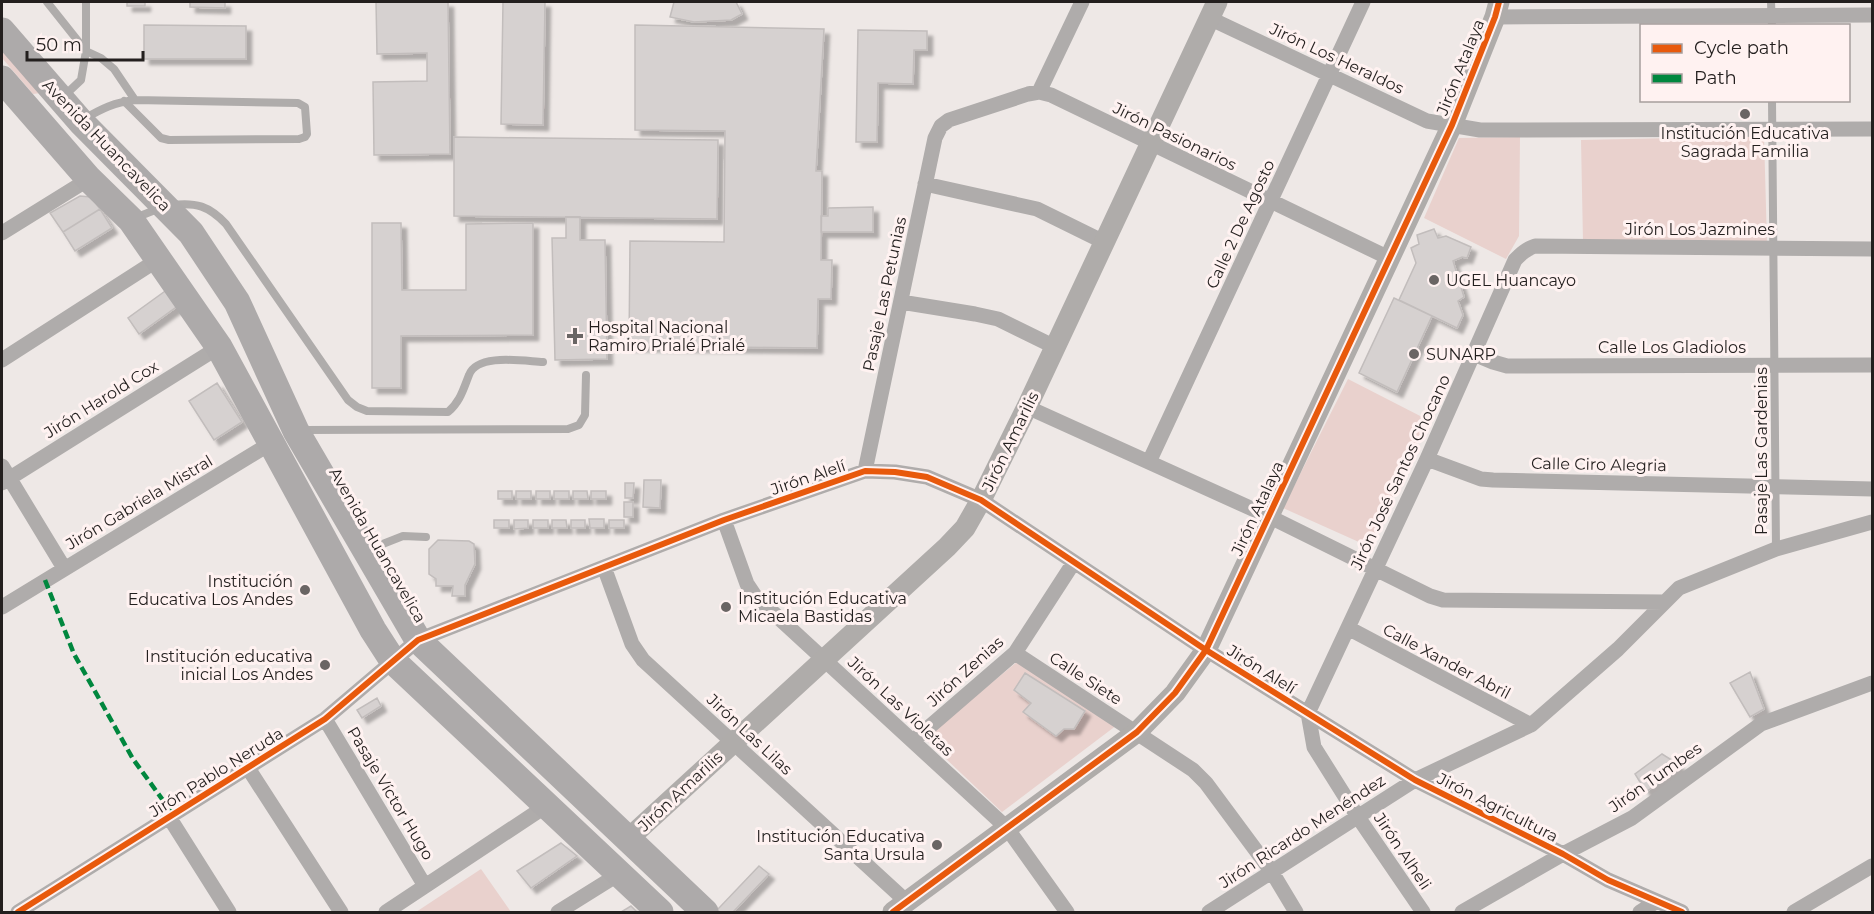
<svg xmlns="http://www.w3.org/2000/svg" width="1874" height="914" viewBox="0 0 1874 914" font-family="Montserrat,sans-serif">
	<defs>
		<filter id="shadow"><feDropShadow dx="5.5" dy="5.5" stdDeviation="1.5" flood-color="#0004"/></filter>
	</defs>
	<rect width="100%" height="100%" fill="#eee8e6"/>
	<!-- green -->
	<path fill="#e9d1cd" d="M2,39L41,93L33,94L2,58Z
		M1764,136L1767,243L1583,242L1581,140Z
		M1520,137L1519,236L1506,259L1424,218L1459,138Z
		M1348,379L1428,420L1370,547L1283,508Z
		M1017,662L1117,725L1002,812L924,738Z
		M481,869L511,912H416Z"/>
	<!-- building -->
	<path fill="#d6d1d0" stroke="#c2bdbc" stroke-width="1.5" filter="url(#shadow)" d="M127,2H145V6H127Z
		M190,2H225V8L190,7Z
		M376,2H448L450,154L374,155L373,82L427,81V53L377,54Z
		M503,2H545L543,125L501,124Z
		M674,2H736L742,14L731,20L694,22L670,17Z
		M144,25L246,26V59H144Z
		M635,25L824,29L816,171H822L821,260H832L831,299H818L817,348L629,346L630,241L724,242L725,131L635,130Z
		M858,30L927,31V50H914L913,84L878,83L877,142H856Z
		M454,137L718,140L717,219L454,216Z
		M80,196L91,197L100,209L63,232L50,213Z
		M873,207V232H821V216H828V208Z
		M100,209L112,228L75,251L63,232Z
		M566,217H580V240H605L607,359L555,360L552,238H566Z
		M372,223H401L402,290H466V224L533,223V335L401,336V388H372Z
		M1434,229L1438,238L1446,236L1471,247L1467,258L1462,257L1453,261L1464,297L1458,301L1463,315L1457,328L1399,300L1416,263L1411,248L1419,244L1417,235Z
		M168,289L179,305L139,334L128,318Z
		M1394,298L1432,316L1397,392L1359,373Z
		M217,383L242,422L214,440L189,401Z
		M644,480H661L660,508L643,507Z
		M625,483H634L633,498H625Z
		M498,491H512V499H498Z
		M516,491H531V499H516Z
		M536,491H550V499H536Z
		M554,491H569V499H554Z
		M573,491H587L588,499H573Z
		M591,491H606V499H591Z
		M624,502H633V517H624Z
		M589,519H604V528H590Z
		M494,520H509V528H494Z
		M514,520H528V528L514,529Z
		M533,520H548V528H533Z
		M552,520H566L567,528H552Z
		M571,520H585V528H571Z
		M609,520H624V528H609Z
		M438,540L469,541L474,544L475,564L465,585V596H452L453,586H436V579L429,574V549Z
		M1750,672L1764,709L1750,717L1730,683Z
		M1025,673L1085,711L1074,729H1064L1056,736L1023,712L1031,703L1014,690Z
		M377,698L381,706L362,718L357,710Z
		M1662,754L1681,766L1646,792L1635,774Z
		M561,843L577,856L531,888L517,871Z
		M759,866L769,874L733,912H720L717,910Z
		M631,906L637,912H621Z"/>
	<g fill="none" stroke-linecap="round" stroke-linejoin="round">
		<!-- lane -->
		<path stroke="#afacab" stroke-width="8" d="M47,2L86,51L101,58L114,69L135,100
			M1771,2L1772,26
			M64,96L81,80L86,51V2
			M1772,100L1776,549
			M84,119C101,109 115,102 135,100L298,103L305,107L307,134L305,137L299,139L169,140L161,138L124,101
			M172,205C196,202 209,206 226,224L348,400L357,407L367,411L448,412C460,402 463,390 469,375C477,353 523,361 543,362
			M135,218L160,208
			M304,430L568,429L579,425L585,415L586,375
			M370,549L403,536L426,537"/>
		<!-- street -->
		<path stroke="#afacab" stroke-width="15" d="M1495,17L1872,15
			M1209,18L1427,121L1480,130L1872,129
			M1039,92L1082,2
			M925,184L1037,209L1104,242
			M2,233L89,179
			M901,302L975,314L998,319L1055,347
			M1474,354L1493,362L1507,366L1872,365
			M2,360L159,259
			M1027,407L1268,516L1430,596L1443,600L1664,602
			M1427,459L1481,479L1493,480L1872,489
			M1149,462L1363,2
			M2,466L64,568
			M865,471L935,138L941,126L949,120L1028,94L1039,92L1051,95L1389,258
			M2,483L219,347
			M724,520L747,584L755,596L1007,828L1067,912
			M604,567L632,644L643,660L907,902
			M2,607L276,440
			M1348,628L1531,725
			M1015,653L1193,770L1206,783L1272,872L1296,912
			M1308,713L1427,459L1515,260C1521,254 1526,249 1535,246L1872,249
			M1308,713L1314,747L1358,817L1423,912
			M325,719L425,886
			M913,741L1015,653L1074,562
			M248,768L341,912
			M169,817L229,912
			M18,912L325,719L418,640L724,520L865,471L895,472L927,477L981,500L1206,650L1415,780L1563,854L1608,880L1682,912
			M386,912L546,806
			M558,912L619,874
			M1209,912L1415,780L1531,725L1618,649L1679,588L1776,549L1872,522
			M1462,912L1563,854L1632,818L1761,724L1872,683
			M1640,912L1657,901
			M1794,912L1872,866"/>
		<!-- secondary -->
		<path stroke="#afacaa" stroke-width="21" d="M627,840L947,547L965,528L981,500L1027,407L1217,2
			M893,912L1137,732L1175,693L1206,650L1452,125L1495,17L1499,2"/>
		<!-- highway -->
		<path stroke="#adaaaa" stroke-width="27" d="M2,31L81,122L191,233L237,302L296,431L418,640L705,912
			M2,79L89,179L131,220L219,347L373,630L393,661L660,912"/>
		<!-- quiet -->
		<path stroke="#00873e" stroke-width="4.5" stroke-dasharray="9 4.5" stroke-linecap="butt" d="M45,580L74,654L133,759L173,814"/>
		<defs>
			<path id="cycleway" d="M18,912L325,719L418,640L724,520L865,471L895,472L927,477L981,500L1206,650L1415,780L1563,854L1608,880L1682,912
				M893,912L1137,732L1175,693L1206,650L1452,125L1495,17L1499,2"/>
		</defs>
		<!-- cycleway casing -->
		<use href="#cycleway" stroke="#fff2f1" stroke-width="10"/>
		<!-- cycleway -->
		<use href="#cycleway" stroke="#e8590c" stroke-width="6"/>
	</g>
	<!-- markers -->
	<g fill="#6a6564" stroke="#fff2f1" stroke-width="2">
		<circle cx="1745" cy="114" r="6"/>
		<circle cx="1434" cy="280" r="6"/>
		<path d="M572 327h6v6h6v6h-6v6h-6v-6h-6v-6h6z"/>
		<circle cx="1414" cy="354" r="6"/>
		<circle cx="305" cy="590" r="6"/>
		<circle cx="726" cy="607" r="6"/>
		<circle cx="325" cy="665" r="6"/>
		<circle cx="937" cy="845" r="6"/>
	</g>
	<g text-anchor="middle" stroke-width="6" stroke-linejoin="round" paint-order="stroke">
		<!-- street labels -->
		<g font-size="16" fill="#231f1e" stroke="#fff2f1">
			<text transform="translate(1337 58) rotate(25)" y="6">Jirón Los Heraldos</text>
			<text transform="translate(1460 67) rotate(-68)" y="6">Jirón Atalaya</text>
			<text transform="translate(1175 136) rotate(26)" y="6">Jirón Pasionarios</text>
			<text transform="translate(107 145) rotate(46)" y="6">Avenida Huancavelica</text>
			<text transform="translate(1240 224) rotate(-65)" y="6">Calle 2 De Agosto</text>
			<text x="1700" y="235">Jirón Los Jazmines</text>
			<text transform="translate(884 294) rotate(-78)" y="6">Pasaje Las Petunias</text>
			<text x="1672" y="353">Calle Los Gladiolos</text>
			<text transform="translate(101 399) rotate(-32)" y="6">Jirón Harold Cox</text>
			<text transform="translate(1010 441) rotate(-64)" y="6">Jirón Amarilis</text>
			<text transform="translate(1761 451) rotate(-90)" y="6">Pasaje Las Gardenias</text>
			<text transform="translate(1599 464) rotate(1)" y="6">Calle Ciro Alegria</text>
			<text transform="translate(1400 472) rotate(-65)" y="6">Jirón José Santos Chocano</text>
			<text transform="translate(808 477) rotate(-19)" y="6">Jirón Alelí</text>
			<text transform="translate(139 502) rotate(-31)" y="6">Jirón Gabriela Mistral</text>
			<text transform="translate(1257 508) rotate(-65)" y="6">Jirón Atalaya</text>
			<text transform="translate(378 545) rotate(60)" y="6">Avenida Huancavelica</text>
			<text transform="translate(1447 661) rotate(28)" y="6">Calle Xander Abril</text>
			<text transform="translate(1262 669) rotate(32)" y="6">Jirón Alelí</text>
			<text transform="translate(965 671) rotate(-42)" y="6">Jirón Zenias</text>
			<text transform="translate(1086 678) rotate(33)" y="6">Calle Siete</text>
			<text transform="translate(901 706) rotate(43)" y="6">Jirón Las Violetas</text>
			<text transform="translate(750 734) rotate(43)" y="6">Jirón Las Lilas</text>
			<text transform="translate(216 772) rotate(-32)" y="6">Jirón Pablo Neruda</text>
			<text transform="translate(1655 777) rotate(-35)" y="6">Jirón Tumbes</text>
			<text transform="translate(680 791) rotate(-43)" y="6">Jirón Amarilis</text>
			<text transform="translate(391 793) rotate(59)" y="6">Pasaje Víctor Hugo</text>
			<text transform="translate(1498 807) rotate(27)" y="6">Jirón Agricultura</text>
			<text transform="translate(1302 831) rotate(-33)" y="6">Jirón Ricardo Menéndez</text>
			<text transform="translate(1403 851) rotate(56)" y="6">Jirón Alheli</text>
		</g>
		<!-- poi labels -->
		<g font-size="16" fill="#231f1e" stroke="#fff2f1" text-anchor="start">
			<text x="1745" y="139" text-anchor="middle">Institución Educativa<tspan x="1745" dy="18">Sagrada Familia</tspan></text>
			<text x="1446" y="286">UGEL Huancayo</text>
			<text x="588" y="333">Hospital Nacional<tspan x="588" dy="18">Ramiro Prialé Prialé</tspan></text>
			<text x="1426" y="360">SUNARP</text>
			<text x="293" y="587" text-anchor="end">Institución<tspan x="293" dy="18">Educativa Los Andes</tspan></text>
			<text x="738" y="604">Institución Educativa<tspan x="738" dy="18">Micaela Bastidas</tspan></text>
			<text x="313" y="662" text-anchor="end">Institución educativa<tspan x="313" dy="18">inicial Los Andes</tspan></text>
			<text x="925" y="842" text-anchor="end">Institución Educativa<tspan x="925" dy="18">Santa Ursula</tspan></text>
		</g>
	</g>
	<!-- border -->
	<rect width="1874" height="914" fill="none" stroke="#231f1e" stroke-width="6"/>
	<!-- legend -->
	<rect x="1640" y="24" width="210" height="78" fill="#fff2f1" stroke="#a79e9d" stroke-width="1.5"/>
	<rect x="1652" y="44" width="30" height="9" fill="#e8590c" stroke="#a79e9d" stroke-width="1.5"/>
	<text x="1694" y="54" font-size="18" fill="#231f1e">Cycle path</text>
	<rect x="1652" y="74" width="30" height="9" fill="#00873e" stroke="#a79e9d" stroke-width="1.5"/>
	<text x="1694" y="84" font-size="18" fill="#231f1e">Path</text>
	<!-- scale -->
	<path d="M27 51v9h116v-9" fill="none" stroke="#231f1e" stroke-width="3"/>
	<text x="36" y="51" font-size="18" fill="#231f1e" stroke="#fff2f1" stroke-width="4.5" paint-order="stroke">50 m</text>
</svg>
